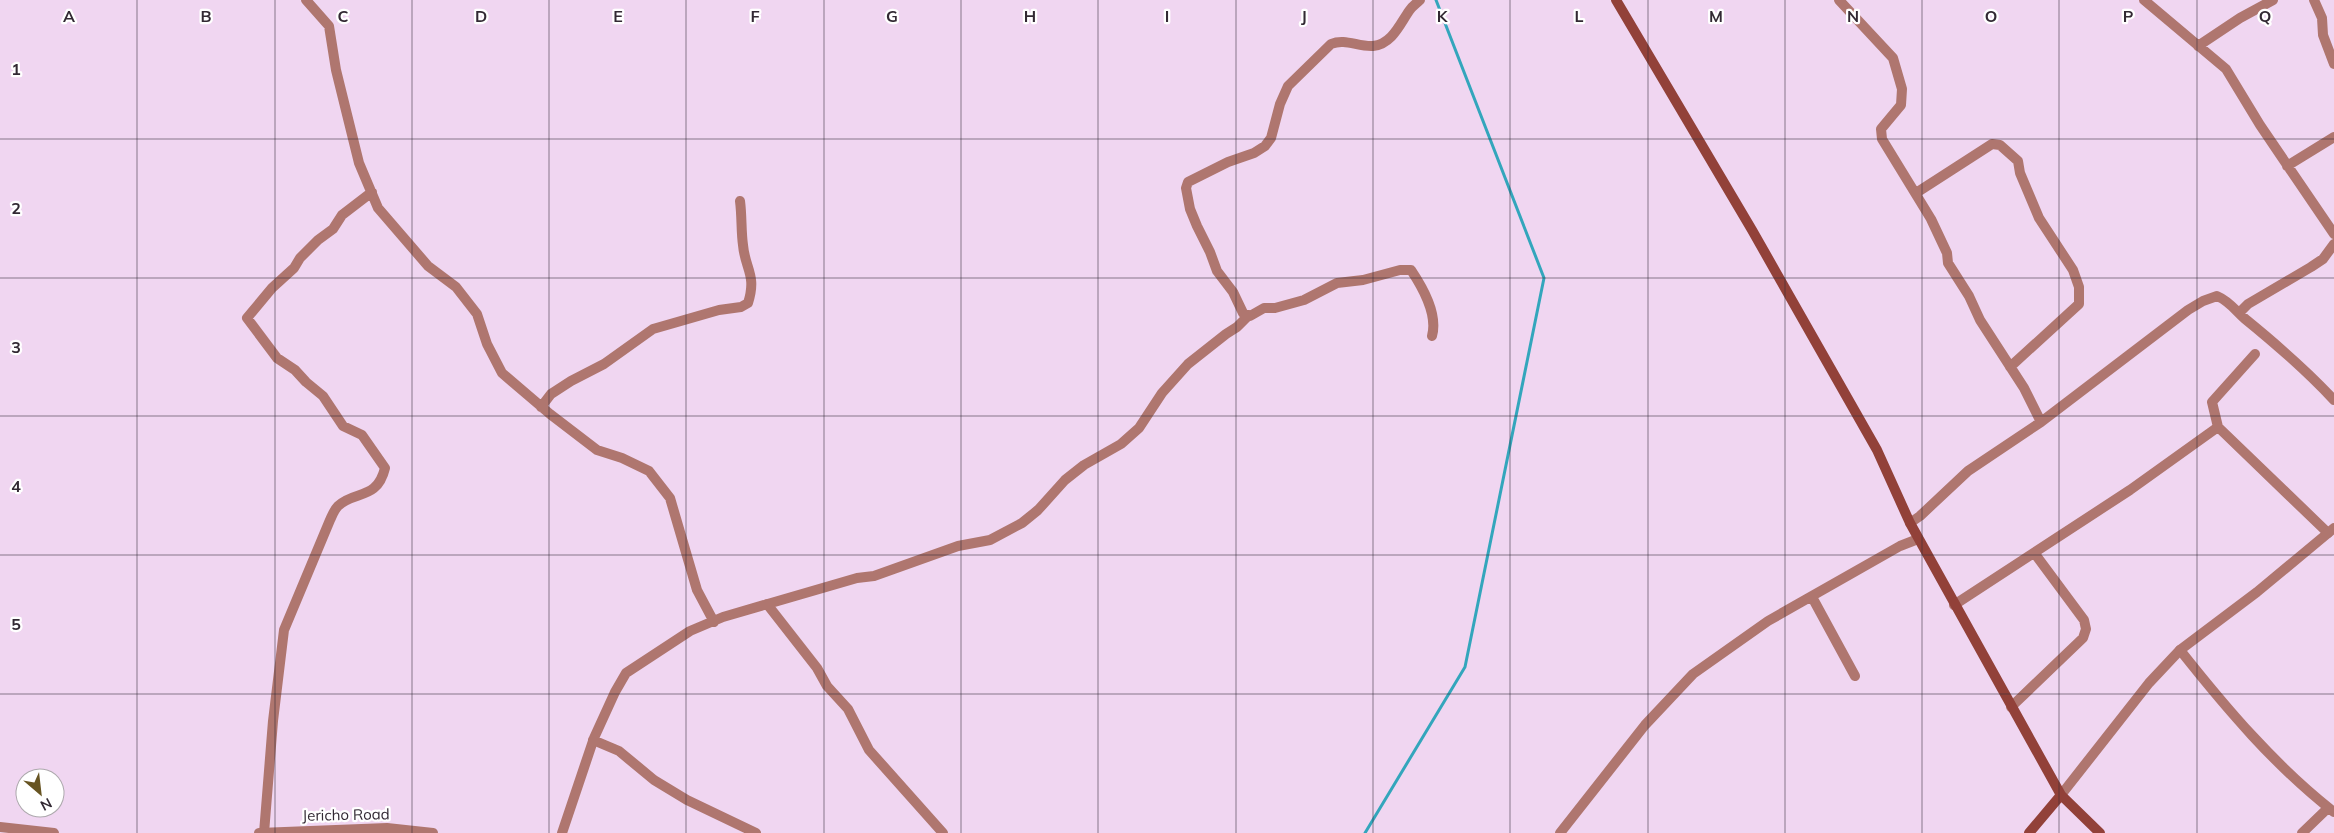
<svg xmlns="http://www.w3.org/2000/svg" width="2334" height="833" viewBox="0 0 2334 833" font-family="Mulish,sans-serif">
	<rect width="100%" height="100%" fill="#f0d6f1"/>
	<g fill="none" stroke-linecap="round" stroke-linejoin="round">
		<!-- stream -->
		<path stroke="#33a6bc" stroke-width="3" d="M1365,833L1465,667L1544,278L1436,0"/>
		<!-- minor -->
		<path stroke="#af766f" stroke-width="10" d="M306,0L329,26L336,70L359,163L378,208L428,266L456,287L477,314L487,344L502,373L550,414L597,450L622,458L649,471L670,498L697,590L714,622
			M1420,0C1416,4 1412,6 1409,11C1400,24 1392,44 1373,46C1358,47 1345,38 1331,44L1288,86L1280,104L1271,138L1265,146L1254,153L1228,162L1188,182L1186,188L1190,209L1197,226L1210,252L1217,271L1233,292L1243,313L1250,316L1264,308H1275L1304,300L1337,283L1363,280L1400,270H1411C1423,288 1438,314 1432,336
			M1839,0L1893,58L1902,89L1901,105L1881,129L1882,139L1931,219L1947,253L1948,263L1969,296L1980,320L2024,388L2041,422
			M2144,0L2226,69L2260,125L2334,234
			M2314,0L2322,18L2323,35L2334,64
			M2198,46L2240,18L2273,0
			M2287,166L2334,137
			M1916,193L1992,144L2000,145L2018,161L2020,173L2039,218L2073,270L2079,287V304L2010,367
			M2239,313L2248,304L2311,267L2323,259L2334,244
			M541,407L551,394L571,381L604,364L653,329L719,310L741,307L748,303C757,275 745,269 743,245C741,231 742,216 740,201
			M2218,427L2212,402L2255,354
			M1910,523L1920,516L1968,471L2041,422L2188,310L2203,301L2217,296C2229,301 2235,310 2244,318C2276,344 2306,370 2334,400
			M1812,597L1855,676
			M767,604L817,668L827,686L848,709L869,750L943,833
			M1954,605L2130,490L2218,427L2328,533
			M2180,650C2226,708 2275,766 2334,812
			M2011,707L2083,638L2086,629L2084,620L2035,554
			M593,740L619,751L654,780L687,800L756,833
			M264,833L273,721L284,630L330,520C332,516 334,510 338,506C354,490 377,501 385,468L362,435L343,426L323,396L306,382L295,370L277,358L247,318L272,288L294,268L300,258L318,240L333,229L342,215L372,192
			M562,833L594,738L615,692L626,673L690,631L723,617L857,578L874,576L958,546L990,540L1022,523L1038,510L1065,480L1084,465L1121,444L1139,428L1162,393L1188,364L1226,334L1237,327L1249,315
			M1560,833L1645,725L1693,674L1768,621L1900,546L1918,539
			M2302,833L2328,808"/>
		<!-- tertiary -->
		<path stroke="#af766f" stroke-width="10" d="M2061,795L2149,683L2180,650L2257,592L2334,528
			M0,827L54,833
			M259,833L387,828L433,833"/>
		<!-- secondary -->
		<path stroke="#924139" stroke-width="10" d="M1616,0L1752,230L1877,450L1910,523L2061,795L2100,833
			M2029,833L2061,795"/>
	</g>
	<!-- grid -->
	<path fill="none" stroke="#322933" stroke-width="1" stroke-opacity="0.55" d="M137,0V833M275,0V833M412,0V833M549,0V833M686,0V833M824,0V833M961,0V833M1098,0V833M1236,0V833M1373,0V833M1510,0V833M1648,0V833M1785,0V833M1922,0V833M2059,0V833M2197,0V833M0,139H2334M0,278H2334M0,416H2334M0,555H2334M0,694H2334"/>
	<g text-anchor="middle" stroke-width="4.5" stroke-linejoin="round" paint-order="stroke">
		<!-- street labels -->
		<g font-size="15" fill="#322933" stroke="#fff">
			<text transform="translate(346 815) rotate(-1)" y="5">Jericho Road</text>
		</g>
	</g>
	<g font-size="16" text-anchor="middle" font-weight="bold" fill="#322933" stroke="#fff" stroke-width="4.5" stroke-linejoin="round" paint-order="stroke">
		<text x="69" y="22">A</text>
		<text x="206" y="22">B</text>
		<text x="343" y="22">C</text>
		<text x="481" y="22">D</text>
		<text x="618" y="22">E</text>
		<text x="755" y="22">F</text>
		<text x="892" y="22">G</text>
		<text x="1030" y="22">H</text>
		<text x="1167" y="22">I</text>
		<text x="1304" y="22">J</text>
		<text x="1442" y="22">K</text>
		<text x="1579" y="22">L</text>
		<text x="1716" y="22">M</text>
		<text x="1853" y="22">N</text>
		<text x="1991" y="22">O</text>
		<text x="2128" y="22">P</text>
		<text x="2265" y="22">Q</text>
		<text x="16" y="75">1</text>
		<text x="16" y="214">2</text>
		<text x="16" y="353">3</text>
		<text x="16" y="492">4</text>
		<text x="16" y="630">5</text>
	</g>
	<!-- north arrow -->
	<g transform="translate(40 793) rotate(152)"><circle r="24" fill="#ffffff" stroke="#ada9ad"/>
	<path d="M0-4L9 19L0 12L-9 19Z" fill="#675422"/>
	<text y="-8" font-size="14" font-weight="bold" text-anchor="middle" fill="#322933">N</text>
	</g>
</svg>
